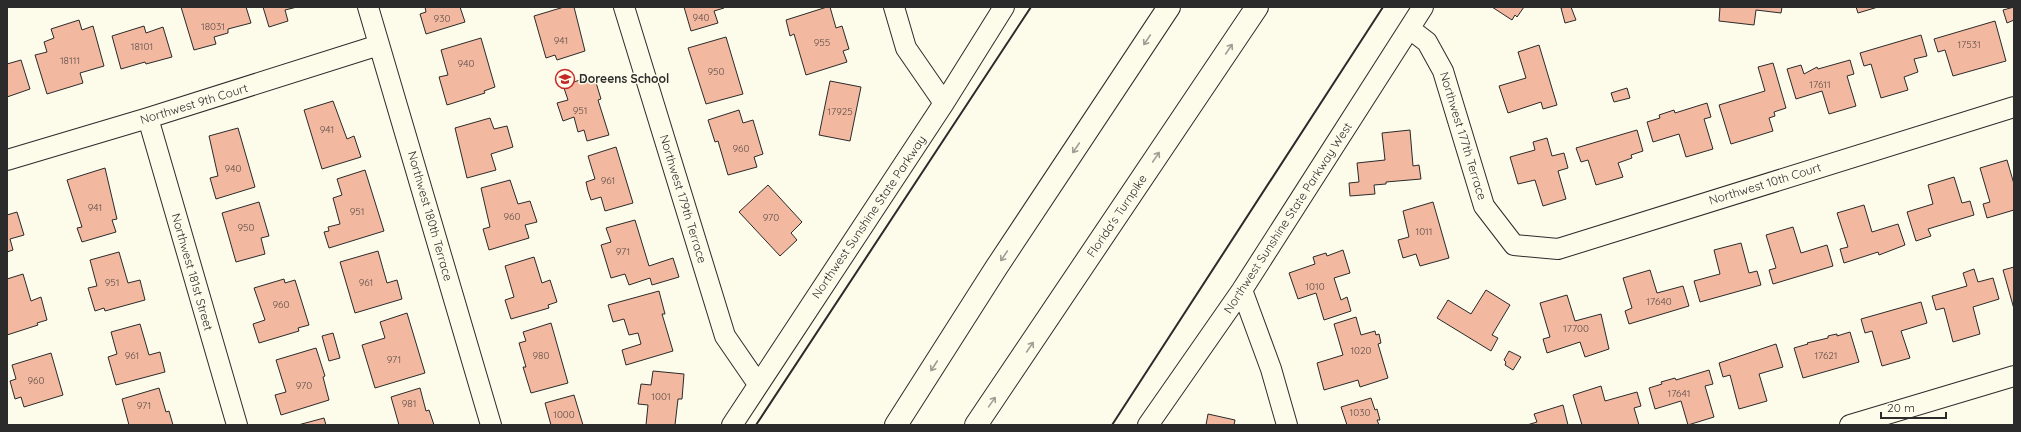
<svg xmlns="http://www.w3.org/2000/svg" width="2021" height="432" viewBox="0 0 2021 432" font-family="Quicksand,sans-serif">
	<rect width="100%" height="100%" fill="#fdfbea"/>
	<!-- building -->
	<path fill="#f2b8a0" stroke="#2b2b2b" d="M181,7H246L251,23L228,29V33L214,37L216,44L194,50Z
		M263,7H297L285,10L288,21L269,27Z
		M425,7H460L465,22L426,34L420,14L426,12Z
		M564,7H574L585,51L557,60L555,55L546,58L534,16Z
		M684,7H723L724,8L714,11L718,23L691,31Z
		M827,7H830L836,28L842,26L849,49L843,51L847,62L806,75L794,34L790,36L786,20Z
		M1492,7H1524L1517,17L1515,15L1512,20Z
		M1565,7H1571L1576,20L1565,23L1561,8Z
		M1720,7H1782L1781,13L1756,10L1754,25L1719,21Z
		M1856,7H1878L1858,13Z
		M2014,7V20L2007,23L2003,10Z
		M79,20L82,30L93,26L104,66L80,73L83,83L47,94L35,55L47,52L44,42L54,38L51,29Z
		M1995,21L2006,61L1953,76L1945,50L1938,52L1934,39Z
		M144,26L146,33L163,27L172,57L146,64L145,62L121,69L112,36Z
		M1921,35L1927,56L1914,59L1918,72L1904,77L1908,90L1881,98L1871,64L1864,66L1860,53Z
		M726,37L743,94L706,104L688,48Z
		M481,38L495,87L484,91L485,93L447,105L439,77L448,75L441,50Z
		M1539,45L1557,105L1543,109L1541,102L1508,113L1499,86L1526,78L1518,52Z
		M21,60L30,89L7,97V64Z
		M1850,60L1854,74L1847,76L1856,106L1829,114L1822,91L1796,99L1787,69L1801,65L1804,74L1817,67L1818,69Z
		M1773,63L1786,108L1774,112L1775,116L1769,118L1773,131L1731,144L1719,105L1765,91L1758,67Z
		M594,76L601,99L598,100L609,135L587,141L584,130L578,132L574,117L563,121L557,103L568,100L563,85Z
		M830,81L861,87L850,141L819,135Z
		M1627,88L1630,98L1614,102L1611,93Z
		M333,101L347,139L354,136L361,157L322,169L304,110Z
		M1707,103L1711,117L1704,119L1713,149L1686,157L1679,134L1653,142L1647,122L1660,118L1659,115L1674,110L1675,113Z
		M739,110L743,123L753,120L763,154L754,157L757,167L728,175L718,141L715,142L708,120Z
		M490,118L494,129L507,126L513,147L491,154L496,170L467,178L455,128Z
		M238,128L255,187L216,199L210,178L218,176L209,136Z
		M1410,130L1413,166L1419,165L1421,179L1386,182V184L1374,185L1375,194L1350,196L1349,183L1359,182L1357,163L1385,160L1382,133Z
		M1637,130L1643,151L1631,155L1632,158L1618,163L1623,177L1596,185L1588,160L1581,162L1576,148Z
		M1547,138L1552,156L1564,153L1568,168L1558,171L1566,199L1543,206L1535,180L1518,184L1510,157L1535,150L1533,142Z
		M616,147L633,203L605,211L601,197L591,200L588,191L586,182L595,179L588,156Z
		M2007,160L2014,184V210L1987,218L1983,204L1990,202L1980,168Z
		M105,168L117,219L112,220L116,232L82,242L77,228L82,227L67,180Z
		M365,170L384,231L329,248L324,232L329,231L328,227L340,224L333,198L342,195L337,179Z
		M1954,177L1962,203L1970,201L1974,215L1928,229L1931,236L1916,241L1907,212L1933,204L1928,185Z
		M510,180L518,204L530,201L537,222L525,225L529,238L489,250L483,229L490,227L481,188Z
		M768,185L802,222L791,233L797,240L780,256L739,212Z
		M259,202L269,236L261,238L265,254L236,262L222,213Z
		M1433,202L1449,258L1420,266L1416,254L1403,258L1398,240L1409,237L1403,211Z
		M1864,205L1872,232L1898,224L1905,245L1879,255L1878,252L1844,263L1840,249L1848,247L1837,213Z
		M17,212L24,235L10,239L13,250L7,252V215Z
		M635,220L649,266L673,258L679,277L652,285L650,278L629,285L625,274L611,278L601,245L611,242L606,228Z
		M1793,227L1801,253L1827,245L1833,266L1773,284L1769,270L1776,268L1766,235Z
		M1741,243L1749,273L1757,271L1761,285L1700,302L1694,281L1720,274L1714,250Z
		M1343,250L1350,273L1334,278L1341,300L1347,297L1351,311L1324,320L1316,293L1298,299L1289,273L1315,264L1313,257L1326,253L1327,256Z
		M378,251L387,283L397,280L402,299L355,313L340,262Z
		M119,252L128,283L140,280L145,300L105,311L104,308L95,311L88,288L97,286L90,260Z
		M534,257L542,283L550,280L557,302L548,305L549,308L511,319L505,300L514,297L505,266Z
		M2014,267V309L2003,270Z
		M1974,269L1978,282L1993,278L1999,299L1973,307L1980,334L1953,342L1944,308L1936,310L1932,296L1967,286L1963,273Z
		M1650,270L1657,293L1683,286L1689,306L1629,324L1625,311L1632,308L1623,278Z
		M23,274L31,301L41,297L47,320L37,323L38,325L7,335V279Z
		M284,279L285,283L295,280L309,325L298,328L299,331L259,343L253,324L265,320L254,288Z
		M1486,290L1510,305L1492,335L1498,338L1491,351L1437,318L1448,300L1471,314Z
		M659,291L665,314H662L673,351L626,365L622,350L641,344L638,333L629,335L624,319L613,322L608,305Z
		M1567,295L1575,321L1601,314L1609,349L1585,357L1580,342L1547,353L1543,339L1550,337L1540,303Z
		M1921,302L1927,323L1901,331L1910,358L1882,366L1872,331L1865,333L1861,319Z
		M407,313L425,373L375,388L362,345L385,338L380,322Z
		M1356,317L1361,335L1375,331L1376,335L1379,334L1381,343L1378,344L1388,378L1360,387L1358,380L1324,390L1317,363L1343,355L1334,324Z
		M551,323L568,383L531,393L523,367H526L519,343L526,341L523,332Z
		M140,324L149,355L160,352L165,372L116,385L108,357L117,354L111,332Z
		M1850,332L1859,362L1803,378L1794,348L1808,344L1807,343L1828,338V336L1832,335L1837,334V336Z
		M333,333L340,358L329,361L322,336Z
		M1776,344L1783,367L1759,374L1767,401L1739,409L1730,375L1723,377L1719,363Z
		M316,348L325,376L323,377L329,400L281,415L275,395L286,392L276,360Z
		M1509,351L1521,357L1513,370L1505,365L1506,362L1504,360Z
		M51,353L63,395L24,407L21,397L15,399L10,381L16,379L12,365Z
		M1709,370L1713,384L1705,386L1714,417L1688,425L1681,401L1655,409L1649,388L1662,384L1661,382L1675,378L1676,380Z
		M653,371L684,374L682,399H678L675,425H646L648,405L638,404L641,384L651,385Z
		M1601,386L1605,401L1637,392L1641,406L1634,408L1639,425H1582L1573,395Z
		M159,388L166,412L169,411L173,425H129L122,399Z
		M420,388L426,411L429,410L434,425H399L391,397Z
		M574,395L583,425H551L545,403Z
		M1371,398L1375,410L1377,409L1380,420H1377L1379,425H1347L1341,407Z
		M1563,405L1568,425H1527L1537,422L1534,414Z
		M1208,414L1235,420L1234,425H1206Z
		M324,418L326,425H298Z"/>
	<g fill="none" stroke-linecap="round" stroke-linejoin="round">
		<defs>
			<path id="minor" d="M368,7L491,425
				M624,7L725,336L758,384
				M894,7L906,48L944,103
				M1410,29L1427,42L1443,71L1484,206L1514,245L1558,249L2014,107
				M148,118L237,425
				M7,160L148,118L379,45
				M1242,290L1271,369L1287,425
				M732,425L944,103L1004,7
				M1148,425L1242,290L1423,7
				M1850,425L2014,376"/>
			<path id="motorway" d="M896,425L996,268L1169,7
				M976,425L1257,7"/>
		</defs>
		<!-- minor casing -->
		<use href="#minor" stroke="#2b2b2b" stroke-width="22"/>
		<!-- motorway casing -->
		<use href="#motorway" stroke="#2b2b2b" stroke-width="24"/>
		<!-- minor -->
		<use href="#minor" stroke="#fdfbea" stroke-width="20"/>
		<!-- motorway -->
		<use href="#motorway" stroke="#fdfbea" stroke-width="22"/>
		<!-- wall -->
		<path stroke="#2b2b2b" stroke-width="2" d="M756,425L1031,7
			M1112,425L1383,7"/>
	</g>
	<!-- one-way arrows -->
	<defs><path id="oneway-shaft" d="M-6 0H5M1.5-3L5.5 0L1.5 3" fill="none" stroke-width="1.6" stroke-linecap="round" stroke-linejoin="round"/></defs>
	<g stroke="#9e9d94">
		<use href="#oneway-shaft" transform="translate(1147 40) rotate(124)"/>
		<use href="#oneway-shaft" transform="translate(1229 49) rotate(-56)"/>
		<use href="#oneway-shaft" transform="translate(1076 148) rotate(124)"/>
		<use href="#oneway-shaft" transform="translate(1156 157) rotate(-56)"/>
		<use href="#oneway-shaft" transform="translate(1004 256) rotate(124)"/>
		<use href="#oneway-shaft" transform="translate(1030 347) rotate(-56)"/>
		<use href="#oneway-shaft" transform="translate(934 366) rotate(123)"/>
		<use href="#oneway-shaft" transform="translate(992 402) rotate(-55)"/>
	</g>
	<!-- icons -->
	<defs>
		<symbol id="school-ring" viewBox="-11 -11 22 22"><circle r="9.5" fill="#fdfbea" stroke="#c62828" stroke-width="1.5"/><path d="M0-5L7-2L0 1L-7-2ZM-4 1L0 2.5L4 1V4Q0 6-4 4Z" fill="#c62828"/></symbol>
	</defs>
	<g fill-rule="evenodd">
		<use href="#school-ring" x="554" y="68" width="22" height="22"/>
	</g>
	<g text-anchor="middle" stroke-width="3" stroke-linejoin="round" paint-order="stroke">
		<!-- number labels -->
		<g font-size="10" fill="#5d4e48">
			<text x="701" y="21">940</text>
			<text x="442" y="22">930</text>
			<text x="213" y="30">18031</text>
			<text x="561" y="44">941</text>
			<text x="822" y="46">955</text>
			<text x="1969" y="48">17531</text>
			<text x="142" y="50">18101</text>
			<text x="70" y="64">18111</text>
			<text x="466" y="67">940</text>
			<text x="716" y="75">950</text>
			<text x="1820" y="88">17611</text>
			<text x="580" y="114">951</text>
			<text x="840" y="115">17925</text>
			<text x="327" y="133">941</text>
			<text x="741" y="152">960</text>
			<text x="233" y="172">940</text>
			<text x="608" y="184">961</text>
			<text x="95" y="211">941</text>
			<text x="357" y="215">951</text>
			<text x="512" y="220">960</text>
			<text x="771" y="221">970</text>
			<text x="246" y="231">950</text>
			<text x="1424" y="235">1011</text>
			<text x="623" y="255">971</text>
			<text x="112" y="286">951</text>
			<text x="366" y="286">961</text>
			<text x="1315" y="290">1010</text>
			<text x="1659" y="305">17640</text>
			<text x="281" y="308">960</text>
			<text x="1576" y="332">17700</text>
			<text x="1361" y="354">1020</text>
			<text x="132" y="359">961</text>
			<text x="541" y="359">980</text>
			<text x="1826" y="359">17621</text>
			<text x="394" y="363">971</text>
			<text x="36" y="384">960</text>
			<text x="304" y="389">970</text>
			<text x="1679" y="397">17641</text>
			<text x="661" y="400">1001</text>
			<text x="409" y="407">981</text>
			<text x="144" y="409">971</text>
			<text x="1360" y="416">1030</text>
			<text x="564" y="418">1000</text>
		</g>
		<!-- poi labels -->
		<g font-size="12" font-weight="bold" fill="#2b2b2b" stroke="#fdfbea" text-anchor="start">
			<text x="579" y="83">Doreens School</text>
		</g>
		<!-- street labels -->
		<g font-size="12" fill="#2b2b2b" stroke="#fdfbea">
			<text transform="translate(194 104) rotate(-17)" y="4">Northwest 9th Court</text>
			<text transform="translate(1463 136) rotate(73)" y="4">Northwest 177th Terrace</text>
			<text transform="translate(1765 184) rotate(-17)" y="4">Northwest 10th Court</text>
			<text transform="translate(683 199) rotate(73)" y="4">Northwest 179th Terrace</text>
			<text transform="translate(430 216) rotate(74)" y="4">Northwest 180th Terrace</text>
			<text transform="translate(1117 216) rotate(-56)" y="4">Florida's Turnpike</text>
			<text transform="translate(869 217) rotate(-56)" y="4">Northwest Sunshine State Parkway</text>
			<text transform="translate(1288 218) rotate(-57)" y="4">Northwest Sunshine State Parkway West</text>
			<text transform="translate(192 272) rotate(74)" y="4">Northwest 181st Street</text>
		</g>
	</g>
	<!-- border -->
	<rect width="2021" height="432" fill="none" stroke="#2b2b2b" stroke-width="16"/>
	<!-- scale -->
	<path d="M1881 412v6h65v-6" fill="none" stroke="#2b2b2b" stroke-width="2"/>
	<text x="1887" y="412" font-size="12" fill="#2b2b2b" stroke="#fdfbea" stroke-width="3" paint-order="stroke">20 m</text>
</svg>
